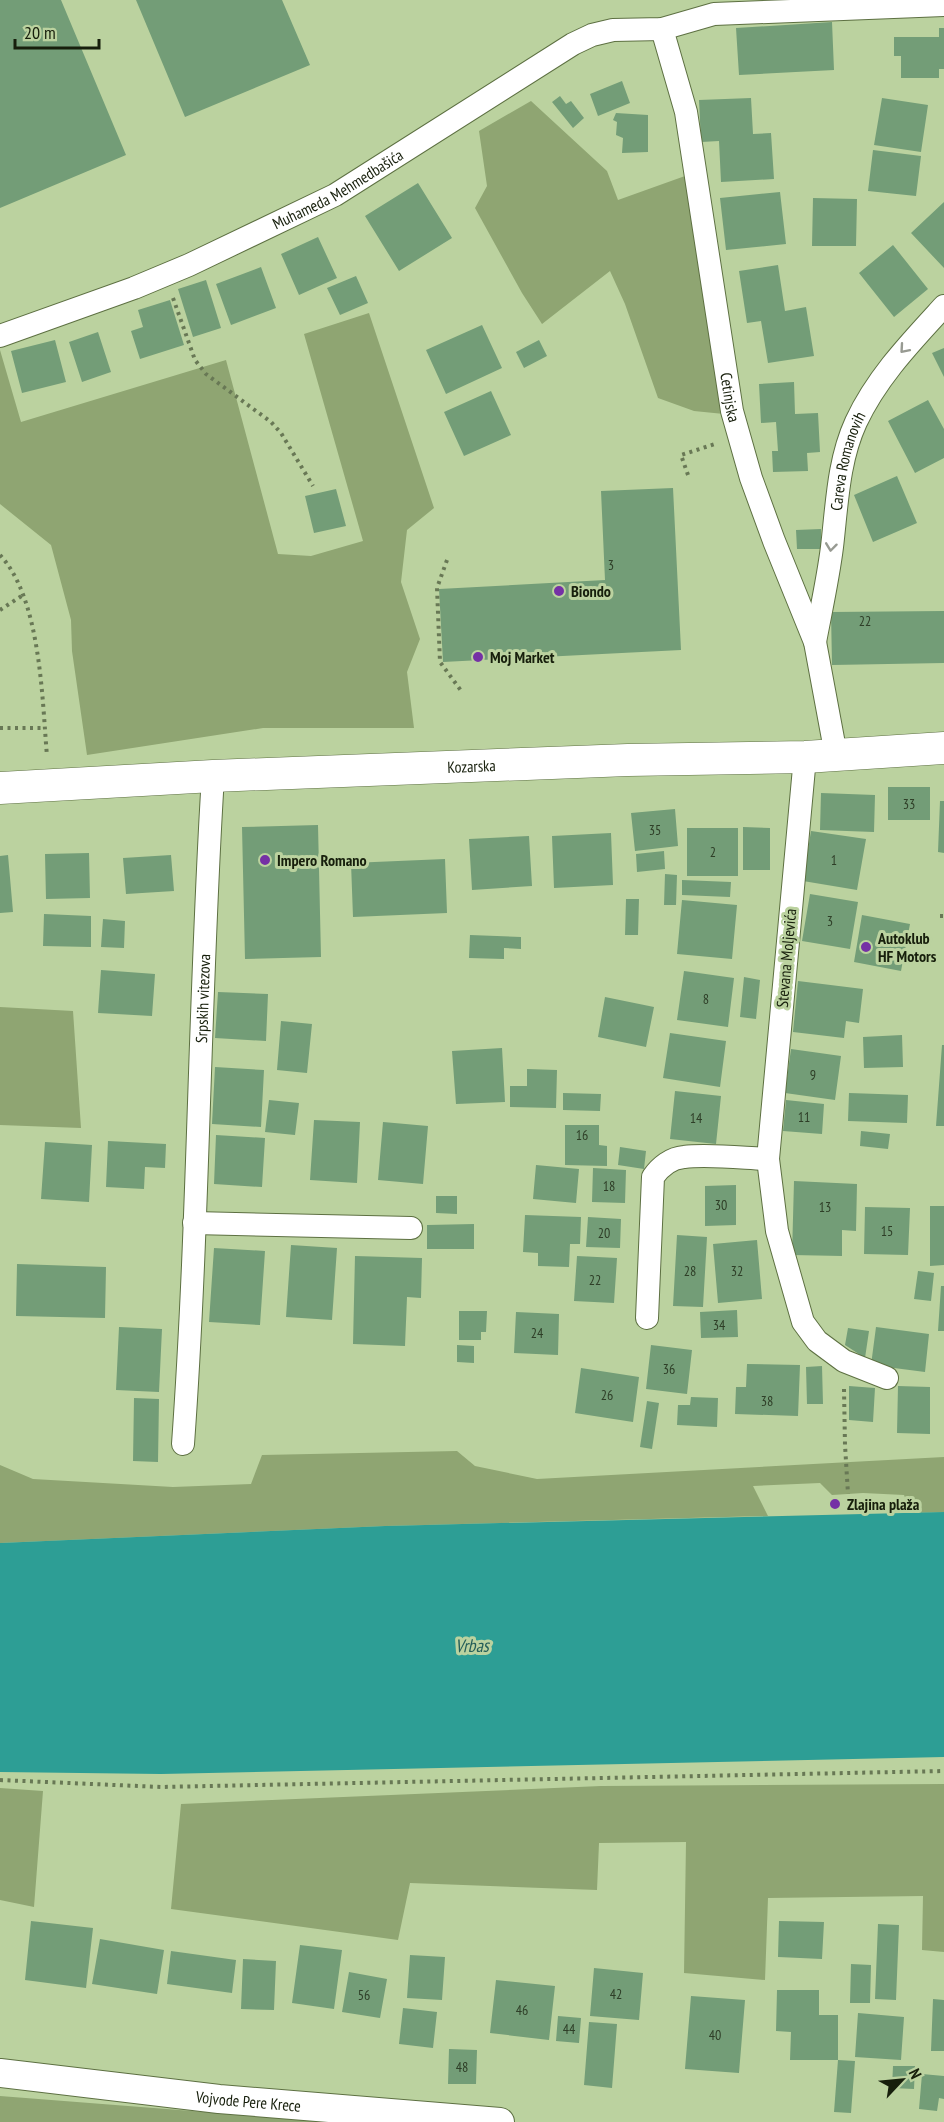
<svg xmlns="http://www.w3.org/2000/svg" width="944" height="2122" viewBox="0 0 944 2122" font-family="'PT Sans Narrow',sans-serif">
	<rect width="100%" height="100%" fill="#bbd29f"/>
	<!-- green -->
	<path fill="#8fa572" d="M531,101L607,171L618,200L685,176L724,414L694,411L658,398L625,304L610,271L542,324L522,293L475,208L487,186L479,131Z
		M369,313L434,508L407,530L401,582L420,639L407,672L414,728H263L87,755L72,651L71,620L51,545L0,504V350L21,422L226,360L278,554L311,556L363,541L304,334Z
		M0,1007L73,1011L81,1128L0,1125Z
		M457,1451L475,1466L537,1479L944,1457V1512L911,1513L904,1495L863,1493L832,1495L820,1483L753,1486L768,1516L385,1526L0,1543V1465L33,1479L173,1487L251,1484L262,1455Z
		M944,1784V1952L922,1950L923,1896L768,1898L765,1980L684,1973L686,1842L599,1843L597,1890L410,1883L398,1940L171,1909L181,1804L601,1786Z
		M0,1788L43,1791L34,1907L0,1900Z
		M0,2096L333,2122H0Z"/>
	<!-- water -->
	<path fill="#2d9e95" d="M944,1512V1757L161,1774L0,1772V1543L385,1526Z"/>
	<!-- building -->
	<path fill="#739d77" d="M0,0H61L126,155L0,208Z
		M136,0H282L310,65L185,117Z
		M832,22L834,70L739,75L736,28Z
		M939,28H944V69H939V78H901V56H894V37H939Z
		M622,81L630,103L598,116L590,94Z
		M560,96L566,104L571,101L584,118L573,128L552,102Z
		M751,98L753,134L771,133L774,179L721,182L719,141L701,142L699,100Z
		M882,98L928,105L921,152L874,145Z
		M616,113L648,115V152L622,153L623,138L616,135L617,122L613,120Z
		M873,150L921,156L916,196L868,191Z
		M418,183L452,238L399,271L365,216Z
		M780,192L786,244L726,250L720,198Z
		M813,198L857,199L856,246H812Z
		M944,202V268L911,233Z
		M318,237L337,278L299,295L281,254Z
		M893,245L928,289L894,317L859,273Z
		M778,265L785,311L806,307L814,356L768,363L761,321L747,323L739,271Z
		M261,267L276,308L231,325L216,284Z
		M356,276L368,303L340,315L327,288Z
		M206,280L221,328L193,337L178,289Z
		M170,300L184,345L140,359L131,331L143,327L138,310Z
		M482,325L502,368L446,394L426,350Z
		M98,332L111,372L82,382L69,342Z
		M55,340L66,382L22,393L11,351Z
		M539,340L547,356L524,368L516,352Z
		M944,348V377L932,353Z
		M794,382L795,414L818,413L820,452L807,453L808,471L773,472L772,451H778L776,422L761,423L759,384Z
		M491,391L511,435L464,456L444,412Z
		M928,400L944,429V458L915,473L888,421Z
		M897,476L917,523L873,542L854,495Z
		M673,488L681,650L443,662L439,589L605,580L601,491Z
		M336,489L346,526L314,533L305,496Z
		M821,529V549H797L796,530Z
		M944,611V663L832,665L831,612Z
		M888,787H930V820H888Z
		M821,793L875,795L874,832L820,830Z
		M940,801H944V853L938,852Z
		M675,809L678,846L635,851L631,813Z
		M318,825L321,957L245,959L242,827Z
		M743,827L770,828V870H743Z
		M687,828H738V876H687Z
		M811,831L866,839L857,890L803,881Z
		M611,833L613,885L554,888L552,836Z
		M529,836L532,886L472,890L469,839Z
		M664,851L665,869L637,872L636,854Z
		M89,853L90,898L46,899L45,854Z
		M8,855L13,912L0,913V856Z
		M171,855L174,891L126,894L123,858Z
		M445,859L447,913L353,917L351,863Z
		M665,874L677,875L676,905H664Z
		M682,880L731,882L730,897L682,895Z
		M810,894L858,902L850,949L802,941Z
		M626,899H639L638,935H625Z
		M682,900L737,905L732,959L677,954Z
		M44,914L91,916V947L43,946Z
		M862,915L910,924L901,971L854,962Z
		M103,919L125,921L124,948L101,947Z
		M470,935L521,937V949L504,948V959L469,958Z
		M101,970L155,974L152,1016L98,1013Z
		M684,971L734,978L728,1027L677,1020Z
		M744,977L760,980L756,1019L740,1017Z
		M798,981L863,989L859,1023L846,1021L844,1038L793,1032Z
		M218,992L268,994L266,1041L215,1038Z
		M605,997L654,1007L646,1047L598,1037Z
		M281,1021L312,1024L307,1073L277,1070Z
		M670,1033L726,1041L720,1087L663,1078Z
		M902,1035L903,1067L864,1068L863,1037Z
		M942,1045H944V1126H936Z
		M502,1048L505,1102L456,1104L452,1051Z
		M791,1049L841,1056L835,1100L785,1093Z
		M215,1067L264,1070L261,1127L212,1124Z
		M527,1069L557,1070L556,1108L510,1107V1086H527Z
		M675,1091L721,1096L716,1144L670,1139Z
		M563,1093L601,1094L600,1111L563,1110Z
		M849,1093L908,1095L907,1123L848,1121Z
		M269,1100L299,1103L295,1135L265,1132Z
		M786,1100L824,1104L822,1134L783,1131Z
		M314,1120L360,1122L357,1183L310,1180Z
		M383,1122L428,1126L423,1184L378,1180Z
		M565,1125H599V1145L607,1146V1166L565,1165Z
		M861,1131L890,1134L888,1149L860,1146Z
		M216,1135L265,1138L262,1187L214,1184Z
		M108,1141L166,1144L165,1168L145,1167L144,1189L106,1187Z
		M45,1142L92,1145L89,1202L41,1199Z
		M620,1147L646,1151L644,1169L618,1165Z
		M536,1165L579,1169L576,1203L533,1199Z
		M593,1168L626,1170L625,1203L592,1202Z
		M794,1181L857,1184L856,1231L842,1230V1256L792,1255Z
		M736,1185V1225L705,1226V1186Z
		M436,1196H457V1214L436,1213Z
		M930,1206H944V1265L930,1266Z
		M865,1207L910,1208L908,1255L864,1254Z
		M525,1215L581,1217L580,1244H570L569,1267L538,1266V1253L523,1252Z
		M588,1217L621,1219L620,1248L586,1247Z
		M474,1224V1249H427V1225Z
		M677,1235L707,1237L703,1307L673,1306Z
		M757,1240L762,1299L718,1303L713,1244Z
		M291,1245L337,1248L332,1320L286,1317Z
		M214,1248L265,1251L260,1325L209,1322Z
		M355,1256L422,1258L421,1298L407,1297L405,1346L353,1344Z
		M577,1256L617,1258L614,1303L574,1301Z
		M17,1264L106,1267L105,1318L16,1316Z
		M918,1271L934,1273L931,1301L914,1299Z
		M941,1286H944V1331H938Z
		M737,1310L738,1337L701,1338L700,1312Z
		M459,1311H487L486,1332H481V1340H459Z
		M516,1312L559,1314L558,1355L514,1353Z
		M119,1327L162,1329L159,1392L116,1390Z
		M876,1327L929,1334L925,1372L871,1365Z
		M848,1328L869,1331L865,1358L845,1345Z
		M457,1345L474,1346V1363L457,1362Z
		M651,1345L692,1350L687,1394L646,1389Z
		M747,1364L800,1365L798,1416L735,1414L736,1387H746Z
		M822,1366L823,1404H807L806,1367Z
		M581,1368L639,1377L633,1422L575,1413Z
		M849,1386L875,1388L873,1422L849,1420Z
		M898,1386L930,1387V1434L897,1433Z
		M691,1397L718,1398L717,1427L677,1425L678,1405H690Z
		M134,1398L159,1399L158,1462L133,1461Z
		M647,1401L659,1403L652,1449L640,1447Z
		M31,1921L93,1928L86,1988L25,1980Z
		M779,1921L824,1922L822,1959L778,1957Z
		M878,1924L899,1925L896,2000L875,1999Z
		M100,1939L164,1950L157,1994L92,1984Z
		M300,1945L342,1950L334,2009L292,2003Z
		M171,1951L236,1960L232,1993L167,1984Z
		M410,1955L445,1957L442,2000L407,1998Z
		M243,1959L276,1961L274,2010L241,2009Z
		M851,1964L871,1965L870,2003H850Z
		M594,1968L643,1973L639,2020L590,2016Z
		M349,1972L387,1979L380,2018L342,2012Z
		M496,1980L555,1986L549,2040L490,2033Z
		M777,1990H819V2015H838V2060H790L791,2032L776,2031Z
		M691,1996L745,2000L739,2073L685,2069Z
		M933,1999L944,2000V2051H931Z
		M403,2008L437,2012L433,2048L399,2044Z
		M858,2013L904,2017L901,2060L855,2057Z
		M558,2016L581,2018L579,2043L556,2041Z
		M589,2022L617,2024L612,2088L584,2085Z
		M449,2049L477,2050L476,2084H448Z
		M838,2060L855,2061L851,2113L834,2112Z
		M893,2066H915L914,2089L892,2088Z
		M922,2074L944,2076V2099L939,2098L937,2111L919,2109Z"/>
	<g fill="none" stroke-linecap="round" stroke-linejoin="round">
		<defs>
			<g id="minor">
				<path id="s1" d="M662,29L686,112L732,411L751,478L774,541L815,642L836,755"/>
				<path id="s2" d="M0,336L134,288L189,265L335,195L573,44L592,35L613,30L662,29L714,14L944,5"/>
				<path id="s3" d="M815,642C821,610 828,579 832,547C837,505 838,461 856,422C877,377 911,342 944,306"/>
				<path d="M805,757L768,1159L777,1231L803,1322L817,1341L844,1361L887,1378"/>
				<path d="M194,1223L411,1228"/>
				<path d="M647,1318L653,1177C660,1167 671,1158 684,1157C708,1154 743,1158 768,1159"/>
				<path id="s4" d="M183,1444C199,1222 199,999 213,776"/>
			</g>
			<g id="tertiary">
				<path id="s5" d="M0,2073L219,2099L500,2122"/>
			</g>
			<g id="secondary">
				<path id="s6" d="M0,788L213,776L628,760L805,757L944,748"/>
			</g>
		</defs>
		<!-- minor casing -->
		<use href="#minor" stroke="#5d7042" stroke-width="24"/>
		<!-- tertiary casing -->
		<use href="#tertiary" stroke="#5d7042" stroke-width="30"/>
		<!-- secondary casing -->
		<use href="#secondary" stroke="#5d7042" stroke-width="33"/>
		<!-- path -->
		<path stroke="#687855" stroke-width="4" stroke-dasharray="3 4.5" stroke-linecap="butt" d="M173,298L195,360L206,374L271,422L281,433L313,486
			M688,475L681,455L715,444
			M0,555C41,599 42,699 47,756
			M447,560L437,588L440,662L462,692
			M0,610L23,595
			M0,728H45
			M940,916H944
			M844,1389L845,1445L848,1494
			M0,1780L161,1787L944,1771"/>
		<!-- minor -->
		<use href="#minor" stroke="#fff" stroke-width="22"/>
		<!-- tertiary -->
		<use href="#tertiary" stroke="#fff" stroke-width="28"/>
		<!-- secondary -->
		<use href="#secondary" stroke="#fff" stroke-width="32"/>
	</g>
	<!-- one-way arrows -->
	<defs><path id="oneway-chevron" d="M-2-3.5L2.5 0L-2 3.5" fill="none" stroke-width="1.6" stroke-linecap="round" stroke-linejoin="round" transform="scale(1.5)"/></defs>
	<g stroke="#979a92">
		<use href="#oneway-chevron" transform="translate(904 349) rotate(131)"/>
		<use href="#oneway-chevron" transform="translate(831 547) rotate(97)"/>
	</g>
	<!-- markers -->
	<g fill="#7531a5" stroke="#bbd29f" stroke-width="2">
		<circle cx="559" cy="591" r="6"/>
		<circle cx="478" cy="657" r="6"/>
		<circle cx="265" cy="860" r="6"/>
		<circle cx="866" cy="947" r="6"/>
		<circle cx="835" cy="1504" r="6"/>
	</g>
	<g text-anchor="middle" stroke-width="6" stroke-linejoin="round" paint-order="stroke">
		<!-- number labels -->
		<g font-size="14" fill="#2e3e27">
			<text x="611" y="570">3</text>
			<text x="865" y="626">22</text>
			<text x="909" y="809">33</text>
			<text x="655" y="835">35</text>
			<text x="713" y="857">2</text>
			<text x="834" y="865">1</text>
			<text x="830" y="926">3</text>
			<text x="706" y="1004">8</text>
			<text x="813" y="1080">9</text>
			<text x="804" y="1122">11</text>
			<text x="696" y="1123">14</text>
			<text x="582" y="1140">16</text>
			<text x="609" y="1191">18</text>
			<text x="721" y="1210">30</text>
			<text x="825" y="1212">13</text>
			<text x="887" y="1236">15</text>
			<text x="604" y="1238">20</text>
			<text x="690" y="1276">28</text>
			<text x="737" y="1276">32</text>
			<text x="595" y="1285">22</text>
			<text x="719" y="1330">34</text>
			<text x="537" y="1338">24</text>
			<text x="669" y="1374">36</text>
			<text x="607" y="1400">26</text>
			<text x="767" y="1406">38</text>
			<text x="616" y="1999">42</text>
			<text x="364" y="2000">56</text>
			<text x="522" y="2015">46</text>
			<text x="569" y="2034">44</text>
			<text x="715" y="2040">40</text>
			<text x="462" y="2072">48</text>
		</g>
		<!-- street labels -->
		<g font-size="16" fill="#171f0c" stroke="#bbd29f">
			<text dy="6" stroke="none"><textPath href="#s2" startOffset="369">Muhameda Mehmedbašića</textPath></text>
			<text dy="6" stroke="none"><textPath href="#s1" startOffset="375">Cetinjska</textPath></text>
			<text dy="6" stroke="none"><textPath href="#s3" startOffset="184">Careva Romanovih</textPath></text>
			<text dy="6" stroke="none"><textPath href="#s6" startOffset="472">Kozarska</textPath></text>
			<text transform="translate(786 958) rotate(-85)" y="6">Stevana Moljevića</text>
			<text dy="6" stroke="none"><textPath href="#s4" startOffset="446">Srpskih vitezova</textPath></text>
			<text dy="6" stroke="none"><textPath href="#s5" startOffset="250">Vojvode Pere Krece</textPath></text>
		</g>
		<!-- poi labels -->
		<g font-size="16" font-weight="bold" fill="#171f0c" stroke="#bbd29f" text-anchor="start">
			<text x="571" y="597">Biondo</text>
			<text x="490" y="663">Moj Market</text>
			<text x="277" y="866">Impero Romano</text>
			<text x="878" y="944">Autoklub<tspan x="878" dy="18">HF Motors</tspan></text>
			<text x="847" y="1510">Zlajina plaža</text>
		</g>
		<!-- water labels -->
		<g font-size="18" font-style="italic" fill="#235e59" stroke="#bbd29f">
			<text transform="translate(472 1646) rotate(-1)" y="6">Vrbas</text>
		</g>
	</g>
	<!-- north arrow -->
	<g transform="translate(902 2080) rotate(64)" stroke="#bbd29f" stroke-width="4.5" paint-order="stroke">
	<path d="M0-4.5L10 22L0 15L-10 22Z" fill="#171f0c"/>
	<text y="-9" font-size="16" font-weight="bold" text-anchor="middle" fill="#171f0c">N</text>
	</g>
	<!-- scale -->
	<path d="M15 39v9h84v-9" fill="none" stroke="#171f0c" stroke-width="3"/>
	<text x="24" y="39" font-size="18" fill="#171f0c" stroke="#bbd29f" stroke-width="4.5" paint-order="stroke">20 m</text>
</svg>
